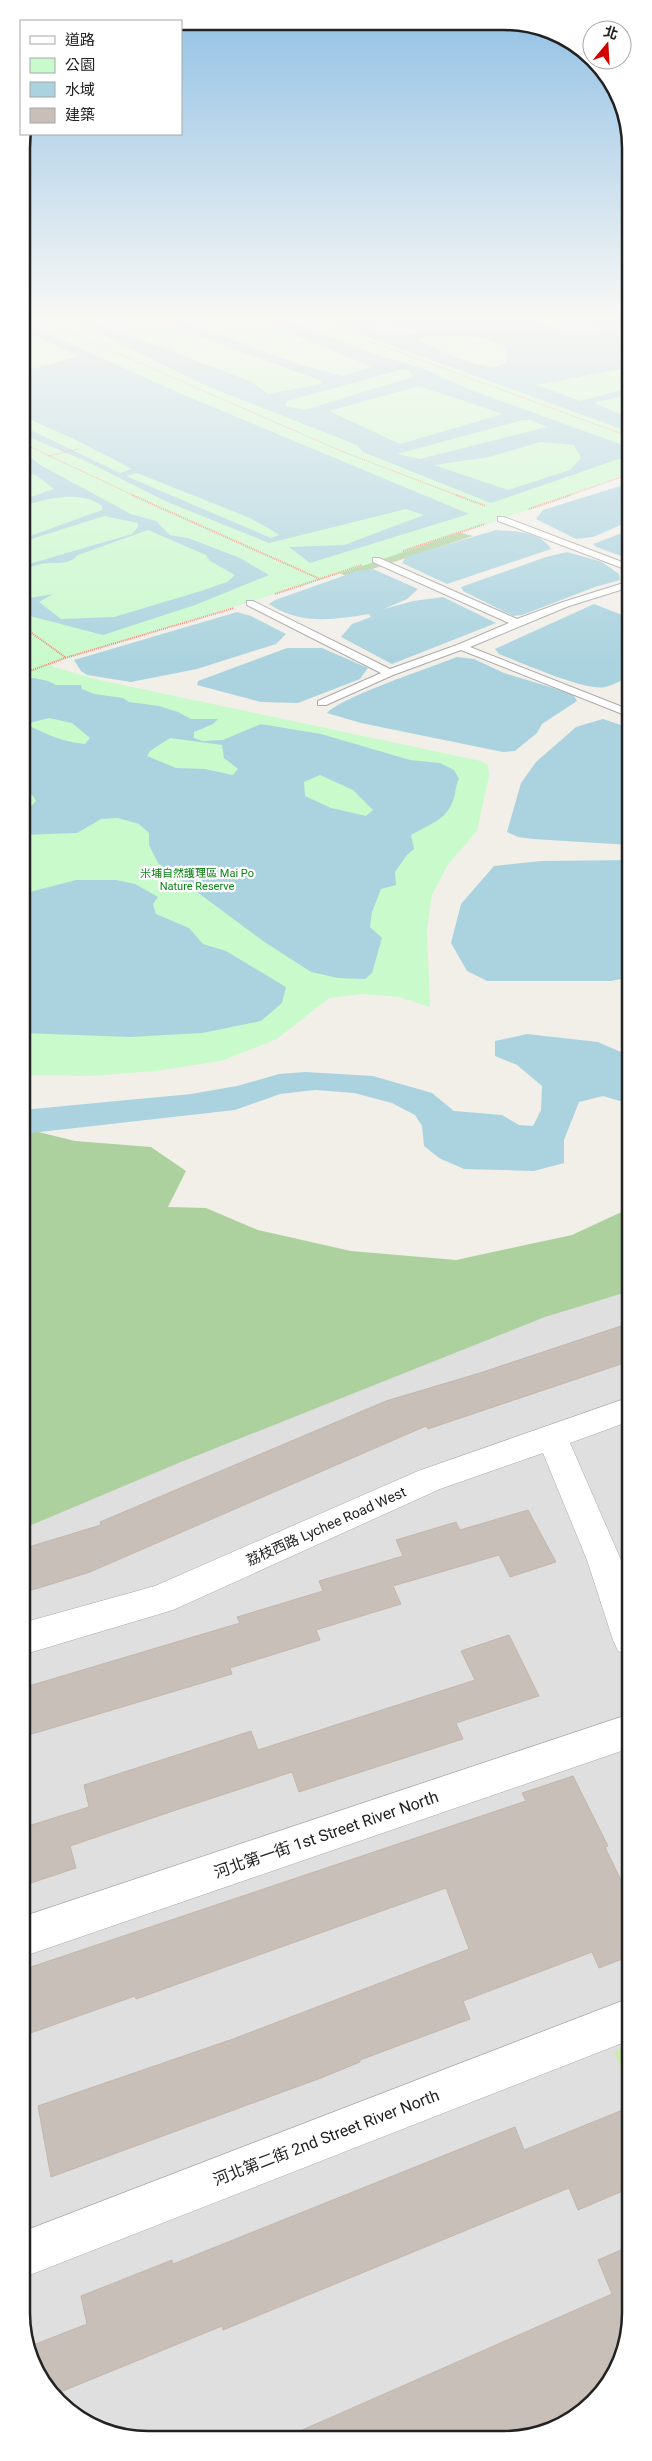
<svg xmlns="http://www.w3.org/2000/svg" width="652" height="2461" viewBox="0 0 652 2461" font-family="Roboto,'Noto Sans TC',sans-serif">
	<rect width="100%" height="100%" fill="#f2efe9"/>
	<!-- residential -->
	<path fill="#e0dfdf" d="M630,1282V2321L621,2362L599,2397L567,2423L520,2439L123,2437L58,2402L34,2369L22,2329V1506Z"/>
	<!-- grass -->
	<path fill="#cdebb0" d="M630,2046V2088L614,2052Z"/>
	<!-- forest -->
	<path fill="#add19e" d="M447,529L473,536L348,577L323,565Z
		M22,1128L75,1141L151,1147L186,1171L168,1207L206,1208L258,1230L351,1251L456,1260L572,1235L630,1208V1291L545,1317L181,1462L22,1529Z"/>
	<!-- park -->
	<path fill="#c8facc" d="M22,320H630V473L525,511L321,580L50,663L54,667L95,679L481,761L488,765L489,776L477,831L447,866L432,895L427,929L430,1007L399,997L362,994L329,998L277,1039L221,1061L155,1071L89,1076L22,1075Z"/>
	<!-- water -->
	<path fill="#aad3df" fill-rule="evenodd" d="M65,320H89L252,382L268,394L321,384L322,381L155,320H179L301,365L342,376L372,367L259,320H287L374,354L422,368L471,390L628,447L630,455L491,503L363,452L357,445L207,386L95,331ZM403,369L409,370L413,377L304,410L285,406L287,401ZM419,386L503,414L400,444L329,411ZM523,420H530L547,427L420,459L397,454ZM540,442L574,445L581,458L570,470L508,490L434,465L489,457Z
		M321,320H537C566,331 575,338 605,330L580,320H630V367L537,385L580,401L630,388V394L594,403L630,418V432ZM379,324L417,330C406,342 384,332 371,326ZM427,336C455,336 483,333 507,349L506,363L491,368L458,358L418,340Z
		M22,322L177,392L469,514L310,563L289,547L344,545L424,515L406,509L269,543L165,501L90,463L22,434V426L120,473L132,469L74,439L22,416V372L79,356L22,330ZM137,473L250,518L280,535L271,538L126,476Z
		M22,451L42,466L131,514L156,521L170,535L188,538L240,558L269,575L195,605L103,635L22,614V589L29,598L53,594L39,602L61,619L114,617L201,591L227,582L235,575L210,561L206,555L148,530L78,555C67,567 55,561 41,564C35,565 28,568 22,570V566L132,534L138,527V523L104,516L22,542V539L102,510V506C80,489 47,499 22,506V500L54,489L36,475L22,472Z
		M630,483V521L593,537L576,539L536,519L543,510Z
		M496,530C513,531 542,532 551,549L447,584L402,563L406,557Z
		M630,530V559L596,547L593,544Z
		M567,552L602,562L619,574L620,580L595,587L522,615L513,616L463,591L461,587L546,557Z
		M373,569L418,589L407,599L384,609L413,601L443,597L496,623L392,664L341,637L352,624L371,617L369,614C334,620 300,625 269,604L275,600L357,571Z
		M594,604L630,618V676C622,680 614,685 605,687C586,692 520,662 499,654L495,649Z
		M237,612L251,616L286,634L276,644L197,669L131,682L87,675L81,671L74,660Z
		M287,648H322L368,668L360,679L298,703L261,702L197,685L198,681Z
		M457,657L474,659L504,673L573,694L577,701L542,724L537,733L515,751L503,752L361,723L327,713C343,696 430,668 457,657Z
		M34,678L48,681L56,685H81L82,689L94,694L123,698L129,702L159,706L178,712L191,719H218L213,724L194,732V738L203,741L223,740L261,724L321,734L410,760L440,763L454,770L459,779C455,786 456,791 454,798C447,821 429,824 411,835L414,849L407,855L395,872L396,885L381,889L372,912L370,927L382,938L372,973L365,979L338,978L311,972L263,941L158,863L149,845V833L139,824L118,818L101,819L77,833L22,835V809L29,808L36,801L33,796L22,789V680ZM49,718L72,723L90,738L85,744C63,742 45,734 26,724ZM170,738L222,745L224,758L238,769L233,775L205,769L176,768L147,756L150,751ZM320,775L353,790L373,810L366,816L331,808L305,796L304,782Z
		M603,719L630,728V845L533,839L518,837L507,832L521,783L536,762L576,727Z
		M630,860V977L611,981H487L467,971L451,943L461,904L494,866L541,861Z
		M76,880H116L135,884L158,897L153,904L156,914L189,928L203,944L226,951L286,987L282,1003L261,1021L202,1033L130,1037L22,1033V894Z
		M527,1034L598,1042L630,1056V1104L603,1096L579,1102L564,1140V1163L534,1171L464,1169L439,1158L424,1146L422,1126L415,1115L392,1103L354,1093L315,1090L280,1094L235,1110L22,1134V1110L191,1094L237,1086L279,1074L305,1072L373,1076L432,1093L454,1111L502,1115L519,1125L533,1126L541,1110L542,1086L517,1065L495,1056V1041Z"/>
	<!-- building -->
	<path fill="#c7bfb8" stroke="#c4b6ab" d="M630,1323V1361L428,1429L426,1426L90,1572L29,1591L22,1565V1549L101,1525L100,1522L386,1401L480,1373Z
		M528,1510L556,1562L510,1577L499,1555L393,1586L401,1604L316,1630L320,1640L230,1668L232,1674L22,1737V1688L240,1623L237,1617L323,1591L319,1581L403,1556L396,1540L456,1522L460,1530Z
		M509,1635L539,1696L456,1723L463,1739L299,1792L292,1772L173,1811L70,1846L76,1868L22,1886V1828L89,1807L84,1785L251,1731L258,1750L475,1680L461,1651Z
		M573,1776L608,1846L605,1847L630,1899V1956L599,1968L592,1952L463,2001L470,2019L360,2060V2062L321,2078L51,2177L38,2106L233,2039L469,1949L446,1888L136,1999L135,1996L25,2035L22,2020V1970L526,1801L522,1793Z
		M630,2107V2188L578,2210L569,2188L223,2330L222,2326L53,2395L34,2369L28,2347L87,2324L81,2296L172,2260L173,2264L515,2127L524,2150Z
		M630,2246V2321L621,2362L599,2396L507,2439L284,2438L612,2294L598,2260Z"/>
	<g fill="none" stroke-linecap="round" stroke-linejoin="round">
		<defs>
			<path id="service" d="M498,517H504L630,565V571L498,521Z
				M373,558H379L517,619L563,602L630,581V587L569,606L470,647L630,710V717L461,650L393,675L326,705H318V701L381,673L247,605V601H253L390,669L457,645L509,623L373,562Z"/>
			<path id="minor" d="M630,1397V1421L570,1443L621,1560L630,1588V1656L618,1651L613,1640L587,1560L543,1453L440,1489L173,1610L22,1655V1623L155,1586L418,1471Z
				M630,1714V1748L22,1957V1917Z
				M630,1998V2040L22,2278V2232Z"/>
		</defs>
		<!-- service casing -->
		<use href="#service" stroke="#a9a9a9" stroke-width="2"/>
		<!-- minor casing -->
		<use href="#minor" stroke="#a9a9a9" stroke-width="1"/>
		<!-- path-far1 -->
		<path stroke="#fa8072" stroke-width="1" stroke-dasharray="1 1" stroke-linecap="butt" d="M41,320L341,451L459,496
			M312,320L630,437
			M22,443L135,496
			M48,456L79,449
			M567,496L630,474"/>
		<!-- path -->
		<path stroke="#fa8072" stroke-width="2" stroke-dasharray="1 1" stroke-linecap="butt" d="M132,495L320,579
			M456,495L486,506
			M529,509L571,495
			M403,551L485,524
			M275,594L362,565
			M22,626L65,657
			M22,674L65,658L234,608"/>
		<!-- service -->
		<use href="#service" fill="#fff" fill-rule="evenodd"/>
		<!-- minor -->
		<use href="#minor" fill="#fff" fill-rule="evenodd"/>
	</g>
	<!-- sky -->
	<linearGradient id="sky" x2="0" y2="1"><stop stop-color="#8fc0e4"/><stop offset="0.48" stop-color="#f9f8f5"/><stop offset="1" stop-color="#f9f8f5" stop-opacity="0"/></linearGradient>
	<rect width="652" height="664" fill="url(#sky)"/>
	<g text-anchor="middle" stroke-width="4.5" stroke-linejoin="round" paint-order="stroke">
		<!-- far-park labels -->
		<g font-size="11" fill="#0c8416" stroke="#fff">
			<text x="197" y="877">米埔自然護理區 Mai Po<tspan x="197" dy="13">Nature Reserve</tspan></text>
		</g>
		<!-- street labels -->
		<g font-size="14" fill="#222" stroke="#fff">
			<text transform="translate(326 1526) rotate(-24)" y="5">荔枝西路 Lychee Road West</text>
		</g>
		<!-- near-street labels -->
		<g font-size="16" fill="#222" stroke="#fff">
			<text transform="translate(326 1834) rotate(-19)" y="6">河北第一街 1st Street River North</text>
			<text transform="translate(326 2137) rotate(-21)" y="6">河北第二街 2nd Street River North</text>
		</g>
	</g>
	<!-- crop -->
	<path d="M0 0H652V2461H0ZM148 30H504A118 118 0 0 1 622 148V2313A118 118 0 0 1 504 2431H148A118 118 0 0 1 30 2313V148A118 118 0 0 1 148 30Z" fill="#fff" fill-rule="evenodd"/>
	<path fill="none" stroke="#222" stroke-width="2.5" d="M148 30H504A118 118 0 0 1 622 148V2313A118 118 0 0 1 504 2431H148A118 118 0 0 1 30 2313V148A118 118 0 0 1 148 30Z"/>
	<!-- legend -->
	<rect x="20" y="20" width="162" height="115" fill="#ffffff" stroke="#a7a7a7"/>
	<rect x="30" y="36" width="25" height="8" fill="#ffffff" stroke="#a7a7a7"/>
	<text x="65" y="45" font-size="15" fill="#222222">道路</text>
	<rect x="30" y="58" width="25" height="15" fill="#c8facc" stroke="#a7a7a7"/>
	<text x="65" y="70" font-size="15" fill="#222222">公園</text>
	<rect x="30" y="82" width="25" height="15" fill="#aad3df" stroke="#a7a7a7"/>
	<text x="65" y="95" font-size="15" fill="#222222">水域</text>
	<rect x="30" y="108" width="25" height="15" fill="#c7bfb8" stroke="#a7a7a7"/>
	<text x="65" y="120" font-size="15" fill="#222222">建築</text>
	<!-- north arrow -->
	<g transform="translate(607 45) rotate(18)"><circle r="24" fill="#ffffff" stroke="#a7a7a7"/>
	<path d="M0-4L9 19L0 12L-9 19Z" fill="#d40000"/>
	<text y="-8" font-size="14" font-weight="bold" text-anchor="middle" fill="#222222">北</text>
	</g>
</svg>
